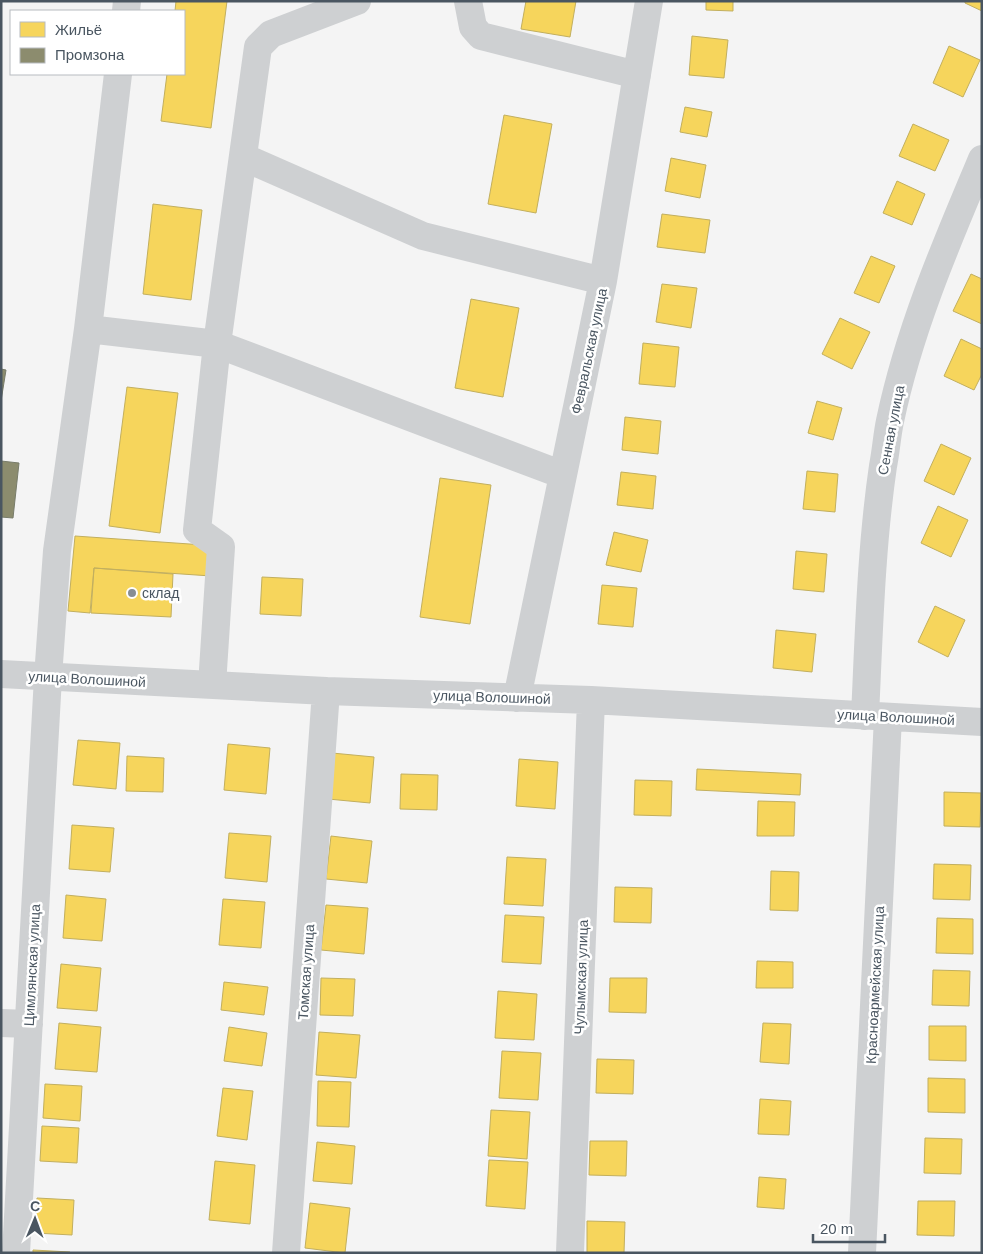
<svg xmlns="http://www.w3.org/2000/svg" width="983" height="1254" viewBox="0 0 983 1254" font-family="Helvetica,sans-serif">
	<rect width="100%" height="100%" fill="#f4f4f4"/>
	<!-- homes -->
	<path fill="#f6d55c" stroke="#c2af5e" d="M176,1H227L211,128L161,121L167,74H184V11H175Z
		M526,1H576L570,37L521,29Z
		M706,1H733V11L706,10Z
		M965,1H982V11L965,3Z
		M692,36L728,40L724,78L689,75Z
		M949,46L980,60L963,97L933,83Z
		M685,107L712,112L707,137L680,132Z
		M504,115L552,124L536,213L488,204Z
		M913,124L949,140L935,171L899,156Z
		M671,158L706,165L700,198L665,191Z
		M897,181L925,194L912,225L883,213Z
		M153,204L202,210L191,300L143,294Z
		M662,214L710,220L705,253L657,247Z
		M871,256L895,266L879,303L854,293Z
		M971,274L982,279V324L953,311Z
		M662,284L697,288L691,328L656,322Z
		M471,299L519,308L503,397L455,388Z
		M840,318L870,332L852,369L822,354Z
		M961,339L982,349V374L974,390L944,376Z
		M643,343L679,347L675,387L639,384Z
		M127,387L178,393L160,533L109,526Z
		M817,401L842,408L833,440L808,433Z
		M625,417L661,421L658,454L622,450Z
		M941,444L971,458L954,495L924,481Z
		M807,471L838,474L835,512L803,509Z
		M621,472L656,476L653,509L617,505Z
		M440,478L491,485L470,624L420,617Z
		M938,506L968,520L951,557L921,543Z
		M614,532L648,540L641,572L606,565Z
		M75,536L204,545L212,550L211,576L94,568L90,613L68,611Z
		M796,551L827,554L824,592L793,589Z
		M94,568L173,574L171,617L91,613Z
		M262,577L303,579L301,616L260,614Z
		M602,585L637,588L633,627L598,624Z
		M935,606L965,620L948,657L918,642Z
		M776,630L816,634L812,672L773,668Z
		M78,740L120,743L116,789L73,785Z
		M228,744L270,748L266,794L224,790Z
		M332,753L374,757L370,803L328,799Z
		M127,756L164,758L163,792L126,791Z
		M519,759L558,762L555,809L516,806Z
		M697,769L801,774L800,795L696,790Z
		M401,774L438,775L437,810L400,809Z
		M635,780L672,781L671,816L634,815Z
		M944,792L981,793L980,827L944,826Z
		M758,801L795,802L794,836H757Z
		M72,825L114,828L110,872L69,869Z
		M229,833L271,836L267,882L225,878Z
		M331,836L372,841L367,883L326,879Z
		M507,857L546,859L543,906L504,904Z
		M934,864L971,865L970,900L933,899Z
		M771,871L799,872L798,911L770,910Z
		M615,887L652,888L651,923L614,922Z
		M66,895L106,899L102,941L63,938Z
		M223,899L265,902L261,948L219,945Z
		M326,905L368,908L364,954L321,950Z
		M505,915L544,917L541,964L502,962Z
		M937,918L973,919V954L936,953Z
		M757,961L793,962V988H756Z
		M61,964L101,968L97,1011L57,1008Z
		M933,970L970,971L969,1006L932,1005Z
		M321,978L355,979L353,1016L320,1015Z
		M610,978H647L646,1013L609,1012Z
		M224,982L268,987L264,1015L221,1010Z
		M498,991L537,994L534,1040L495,1038Z
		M59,1023L101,1027L97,1072L55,1069Z
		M763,1023L791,1024L789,1064L760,1062Z
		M929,1026H966V1061L929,1060Z
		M229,1027L267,1033L262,1066L224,1061Z
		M319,1032L360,1035L356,1078L316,1075Z
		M502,1051L541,1053L538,1100L499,1098Z
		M597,1059L634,1060L633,1094L596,1093Z
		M928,1078L965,1079V1113L928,1112Z
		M318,1081L351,1082L349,1127L317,1126Z
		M45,1084L82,1086L80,1121L43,1118Z
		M223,1088L253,1091L247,1140L217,1136Z
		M760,1099L791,1101L789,1135L758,1134Z
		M491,1110L530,1112L527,1159L488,1156Z
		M42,1126L79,1128L77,1163L40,1161Z
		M925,1138L962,1139L961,1174L924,1173Z
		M590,1141H627L626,1176L589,1175Z
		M317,1142L355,1146L352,1184L313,1181Z
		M489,1160L528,1162L525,1209L486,1206Z
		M215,1161L255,1165L250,1224L209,1220Z
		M759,1177L786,1179L784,1209L757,1207Z
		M37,1198L74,1200L72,1235L35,1233Z
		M918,1201H955L954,1236L917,1235Z
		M310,1203L350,1208L345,1253L305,1248Z
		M587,1221L625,1222L624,1253H587Z
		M33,1250L70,1252V1253H33Z"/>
	<!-- industry -->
	<path fill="#8c8c6e" stroke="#787c6a" d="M1,369L6,370L1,401Z
		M1,461L19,463L13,518L1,517Z"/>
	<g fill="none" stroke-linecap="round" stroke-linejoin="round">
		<!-- minor -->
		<path stroke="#ced0d2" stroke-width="28" d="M468,1L473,27L481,36L637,75
			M126,11L127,1
			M243,157L423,236L603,281
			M88,329L217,344L563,475
			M1,674L326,691L591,700L982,722
			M212,685L221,547L197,530L217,344L258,47L271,34L357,1
			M517,698L603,281L649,1
			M865,716C869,632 871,548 883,466C886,451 887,435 890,421C909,330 946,244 982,159
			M1,1023L29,1024
			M16,1253L48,677L57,551L88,329L118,74
			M286,1253L326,691
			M570,1253L591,700
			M862,1253L888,717"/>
	</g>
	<!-- markers -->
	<circle fill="#868d94" stroke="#fff" stroke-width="2" cx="132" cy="593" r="5"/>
	<g text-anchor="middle" stroke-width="5" stroke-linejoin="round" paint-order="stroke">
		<!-- street labels -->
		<g font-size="14" fill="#4a5661" stroke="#fff">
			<text transform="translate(589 351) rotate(-78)" y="5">Февральская улица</text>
			<text transform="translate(891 430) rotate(-79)" y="5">Сенная улица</text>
			<text transform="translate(87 679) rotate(3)" y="5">улица Волошиной</text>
			<text transform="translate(492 697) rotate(2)" y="5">улица Волошиной</text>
			<text transform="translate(896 717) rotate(3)" y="5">улица Волошиной</text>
			<text transform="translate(32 965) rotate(-87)" y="5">Цимлянская улица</text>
			<text transform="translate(306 972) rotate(-86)" y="5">Томская улица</text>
			<text transform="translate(581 977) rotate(-88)" y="5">Чулымская улица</text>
			<text transform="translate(875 985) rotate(-87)" y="5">Красноармейская улица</text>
		</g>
		<!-- poi labels -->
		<g font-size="14" fill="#4a5661" stroke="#fff" text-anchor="start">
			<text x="142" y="598">склад</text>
		</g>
	</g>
	<!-- border -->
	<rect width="983" height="1254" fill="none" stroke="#4a5661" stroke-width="5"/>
	<!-- legend -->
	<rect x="10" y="10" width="175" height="65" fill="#ffffff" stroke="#b7bbc0"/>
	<rect x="20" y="22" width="25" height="15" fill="#f6d55c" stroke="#b7bbc0"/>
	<text x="55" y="35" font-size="15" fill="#4a5661">Жильё</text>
	<rect x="20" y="48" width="25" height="15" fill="#8c8c6e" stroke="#b7bbc0"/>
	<text x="55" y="60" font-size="15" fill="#4a5661">Промзона</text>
	<!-- north arrow -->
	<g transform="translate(35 1219) rotate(1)" stroke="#ffffff" stroke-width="4" paint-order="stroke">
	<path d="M0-4L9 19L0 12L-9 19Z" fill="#4a5661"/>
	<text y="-8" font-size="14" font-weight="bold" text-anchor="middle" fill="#4a5661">С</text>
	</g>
	<!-- scale -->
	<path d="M813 1234v8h72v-8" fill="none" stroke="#4a5661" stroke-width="2.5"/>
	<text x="820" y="1234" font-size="15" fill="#4a5661" stroke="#ffffff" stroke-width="4" paint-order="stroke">20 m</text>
</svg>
